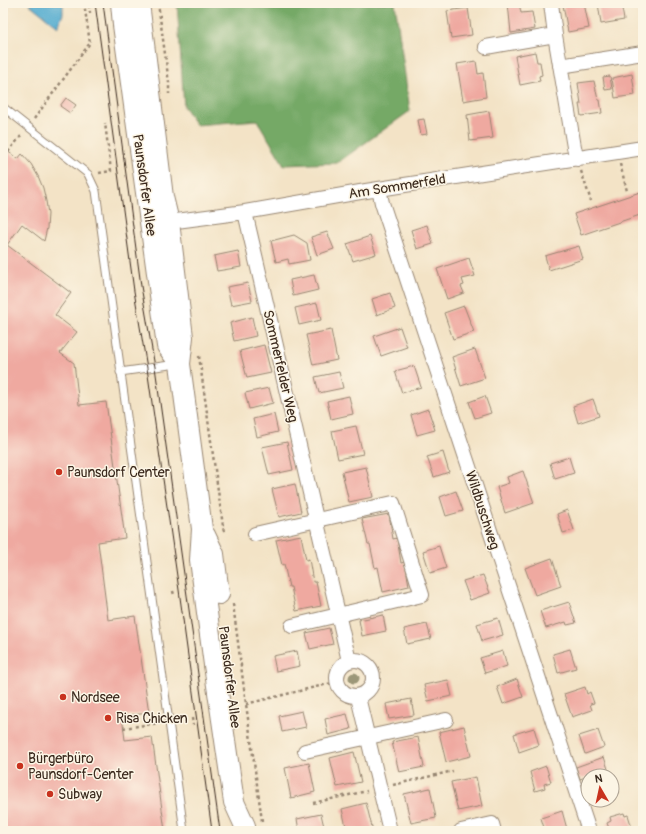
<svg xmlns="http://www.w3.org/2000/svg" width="646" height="834" viewBox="0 0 646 834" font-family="Pangolin,sans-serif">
	<rect width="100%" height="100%" fill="#fcf5e5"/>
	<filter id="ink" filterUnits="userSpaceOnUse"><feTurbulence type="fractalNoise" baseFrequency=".025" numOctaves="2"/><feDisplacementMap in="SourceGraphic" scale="8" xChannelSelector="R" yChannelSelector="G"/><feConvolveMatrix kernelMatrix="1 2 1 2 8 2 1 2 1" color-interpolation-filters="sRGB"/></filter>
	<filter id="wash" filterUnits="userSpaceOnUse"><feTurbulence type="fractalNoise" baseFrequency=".012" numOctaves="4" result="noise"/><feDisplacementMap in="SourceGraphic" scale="16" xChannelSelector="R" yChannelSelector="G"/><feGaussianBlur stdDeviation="0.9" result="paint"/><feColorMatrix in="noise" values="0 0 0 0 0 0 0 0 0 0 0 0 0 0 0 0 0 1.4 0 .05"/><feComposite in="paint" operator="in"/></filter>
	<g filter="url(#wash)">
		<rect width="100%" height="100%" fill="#f3e3c6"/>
		<!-- forest -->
		<path fill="#74a966" stroke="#586a42" d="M177,3H395L410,111L337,163L284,165L257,120L196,125L184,107Z"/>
		<!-- water -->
		<path fill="#53acd0" stroke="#476b77" d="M28,3H63V14L58,27Z"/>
		<g id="blocks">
			<!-- building -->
			<path fill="#efa9a0" d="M508,3H519L521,13L532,12L535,29L511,33Z
				M569,3H584L589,28L568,32L563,5Z
				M598,3H621L624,20L601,24Z
				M468,8L472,35L451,38L447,11Z
				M535,52L537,62H540L542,75L539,76L540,81L520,85L515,56Z
				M476,61L478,74L483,73L486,97L463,101L457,64Z
				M632,74L635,95L615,98L612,78Z
				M610,76L612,89L605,90L603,77Z
				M594,81L598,100H600L602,113L581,116L579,104H581L578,83Z
				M66,98L76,105L70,113L60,106Z
				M489,111L493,138L470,141L467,115Z
				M424,119L427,134L421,135L418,120Z
				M3,148L18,159L22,154L31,164L38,176L43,188L46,201L48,214L47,228L44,241L22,224L7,245L71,293L55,315L77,332L60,353L74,363L79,405L106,402L125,538L98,542L108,620L135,616L149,713L122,716L125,740L152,737L165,831H3Z
				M643,191V214L581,235L574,214Z
				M427,225L433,244L417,249L411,230Z
				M327,232L334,249L317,255L311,237Z
				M294,235L307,243L310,260L289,264L288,259L276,262L271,241Z
				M370,236L376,254L353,261L347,244Z
				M579,246L583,259L549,270L545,256Z
				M238,251L241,267L217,271L214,256Z
				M469,258L475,276L462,279L464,285L461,286L464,293L447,299L437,269Z
				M314,275L318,290L293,296L290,280Z
				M248,283L252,301L231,305L227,287Z
				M390,293L395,308L377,315L372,299Z
				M317,303L321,320L299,325L295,308Z
				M464,306L474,332L453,339L444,313Z
				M252,317L256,336L234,341L230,323Z
				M400,327L407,347L381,356L374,336Z
				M331,330L337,360L313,365L306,335Z
				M264,345L271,373L247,378L240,351Z
				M475,349L485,378L461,386L452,357Z
				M414,366L421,387L402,393L395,371Z
				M339,372L343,388L319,393L315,377Z
				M269,388L273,403L249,409L245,393Z
				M349,396L353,414L331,419L327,401Z
				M485,396L491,413L475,418L469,402Z
				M593,399L599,416L578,423L573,406Z
				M428,409L435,430L417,435L411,415Z
				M274,414L278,432L257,437L253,419Z
				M356,426L363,454L338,459L332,431Z
				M287,442L293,470L269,475L262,447Z
				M443,452L449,472L434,477L427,457Z
				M569,457L574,473L555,479L550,463Z
				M366,467L373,497L349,502L342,472Z
				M523,471L534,503L505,513L497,487L509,483L507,477Z
				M295,484L301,512L279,517L272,489Z
				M456,491L463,511L446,516L440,497Z
				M567,510L574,530L563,533L557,514Z
				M389,514L393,539L397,538L401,563L405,562L409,586L383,592L378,567L375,568L370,544H368L362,519Z
				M301,535L306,560L309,559L313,582H316L321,606L296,611L291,587H289L284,564L282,565L276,540Z
				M439,546L446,568L430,573L423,551Z
				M552,558L561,586L535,595L525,568Z
				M483,575L490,593L470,600L463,581Z
				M569,602L576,623L567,625L566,622L546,628L540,611Z
				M383,615L386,631L362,636L359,620Z
				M498,618L503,635L482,641L477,624Z
				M427,624L431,639L407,644L404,629Z
				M329,628L333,644L310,649L306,633Z
				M570,649L576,668L558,673L553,654Z
				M297,651L300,666L276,671L273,656Z
				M503,651L507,666L485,673L480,658Z
				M517,679L523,697L503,704L497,687Z
				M448,680L452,696L428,701L424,685Z
				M585,687L587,694L590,692L594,703L590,704L592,710L572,717L564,694Z
				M411,699L414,715L389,719L386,704Z
				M302,711L306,727L282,732L279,716Z
				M347,714L351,729L328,735L325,719Z
				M464,726L471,756L446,762L439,732Z
				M534,728L539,745L519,752L514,734Z
				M598,730L604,747L585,754L579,736Z
				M418,737L424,767L399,772L392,742Z
				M354,752L361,782L337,787L330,758Z
				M604,757L608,769L580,779L576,767Z
				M309,763L315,792L291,798L285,768Z
				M546,766L551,782L544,784L545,788L535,791L530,772Z
				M613,774L619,792L612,795V776H608Z
				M476,777L482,806L458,811L451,782Z
				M430,788L436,818L411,823L404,794Z
				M366,803L373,831H347L342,809Z
				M562,811L567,829L562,831H545L541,818Z
				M624,813L625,816L628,815L633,831H610L607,823L611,821L610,817Z
				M321,814L325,831H299L297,819Z"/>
		</g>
	</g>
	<g filter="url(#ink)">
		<use href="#blocks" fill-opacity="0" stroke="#978672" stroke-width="1"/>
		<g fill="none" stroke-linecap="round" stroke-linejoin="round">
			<defs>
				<path id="service" d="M3,107L88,174L96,191L184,831
					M120,372L177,364"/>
				<path id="minor" d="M551,3L555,35L574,147L577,159
					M486,47L555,35
					M560,66L643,53
					M379,189L382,203L589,831
					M245,212L349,661
					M161,223L245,212L366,191L643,148
					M255,534L393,503L422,595L292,626
					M337 678a18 18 0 1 1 36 0a18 18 0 1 1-36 0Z
					M358,697L390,831
					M305,751L446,720
					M461,831L492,824L494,831"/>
				<path id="secondary" d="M121,3L123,25L167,346L180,364
					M139,3L163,197L169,222L183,337L180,364L202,529L200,560L214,665L234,802L245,826
					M205,535L214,554L219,594"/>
			</defs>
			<!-- service casing -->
			<use href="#service" stroke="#978672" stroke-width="9"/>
			<!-- minor casing -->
			<use href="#minor" stroke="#978672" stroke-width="16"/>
			<!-- secondary casing -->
			<use href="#secondary" stroke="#978672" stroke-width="22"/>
			<!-- path -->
			<path stroke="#978672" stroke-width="2.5" stroke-dasharray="3 3" stroke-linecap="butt" d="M158,3L169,83V94
				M89,5L90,13
				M85,6L101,3
				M34,119L90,43L84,3
				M8,152L21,136
				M620,164L627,191
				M581,171L591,201
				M99,173L111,171L105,123
				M199,356L224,533
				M173,591L174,595
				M233,604L246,704L262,821
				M246,704L336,682
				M192,718L193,725
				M123,728L160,723
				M393,785L453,771
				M313,803L367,791"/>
			<!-- service -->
			<use href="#service" stroke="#fff" stroke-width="7"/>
			<!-- minor -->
			<use href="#minor" stroke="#fff" stroke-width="14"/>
			<!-- secondary -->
			<use href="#secondary" stroke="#fff" stroke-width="20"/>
			<!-- tram -->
			<path stroke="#3b2a1e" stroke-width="1" d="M95,3L134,291L147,368L179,590L212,831
				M103,3L141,286L155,367L220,831"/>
		</g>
		<!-- trees -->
		<circle fill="#9c9778" cx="354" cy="678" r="5.5"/>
	</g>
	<!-- markers -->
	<g fill="#c8321e" stroke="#fcf5e5" stroke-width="1.5">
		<circle cx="59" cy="472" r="4"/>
		<circle cx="63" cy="697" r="4"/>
		<circle cx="108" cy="718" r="4"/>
		<circle cx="20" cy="766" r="4"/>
		<circle cx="50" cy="794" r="4"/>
	</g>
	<g text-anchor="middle" stroke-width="3" stroke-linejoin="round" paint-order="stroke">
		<!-- street labels -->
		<g font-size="14" fill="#3b2a1e" stroke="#fcf5e5">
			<text transform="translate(145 185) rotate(82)" y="5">Paunsdorfer Allee</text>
			<text transform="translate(397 186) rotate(-9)" y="5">Am Sommerfeld</text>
			<text transform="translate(281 366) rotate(77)" y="5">Sommerfelder Weg</text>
			<text transform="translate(483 510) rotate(72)" y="5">Wildbuschweg</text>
			<text transform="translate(230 677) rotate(83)" y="5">Paunsdorfer Allee</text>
		</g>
		<!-- poi labels -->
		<g font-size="14" fill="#3b2a1e" stroke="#fcf5e5" text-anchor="start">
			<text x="67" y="477">Paunsdorf Center</text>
			<text x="71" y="702">Nordsee</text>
			<text x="116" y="723">Risa Chicken</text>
			<text x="28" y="763">Bürgerbüro<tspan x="28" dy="16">Paunsdorf-Center</tspan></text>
			<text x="58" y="799">Subway</text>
		</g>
	</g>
	<!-- margin -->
	<rect width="646" height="834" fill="none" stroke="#fcf5e5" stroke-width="16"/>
	<!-- north arrow -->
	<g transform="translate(600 788) rotate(351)"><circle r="19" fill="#fcf5e5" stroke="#afa495"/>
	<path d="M0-3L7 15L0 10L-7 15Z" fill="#c8321e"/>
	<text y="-6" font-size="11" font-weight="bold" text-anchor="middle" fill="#3b2a1e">N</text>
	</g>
</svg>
